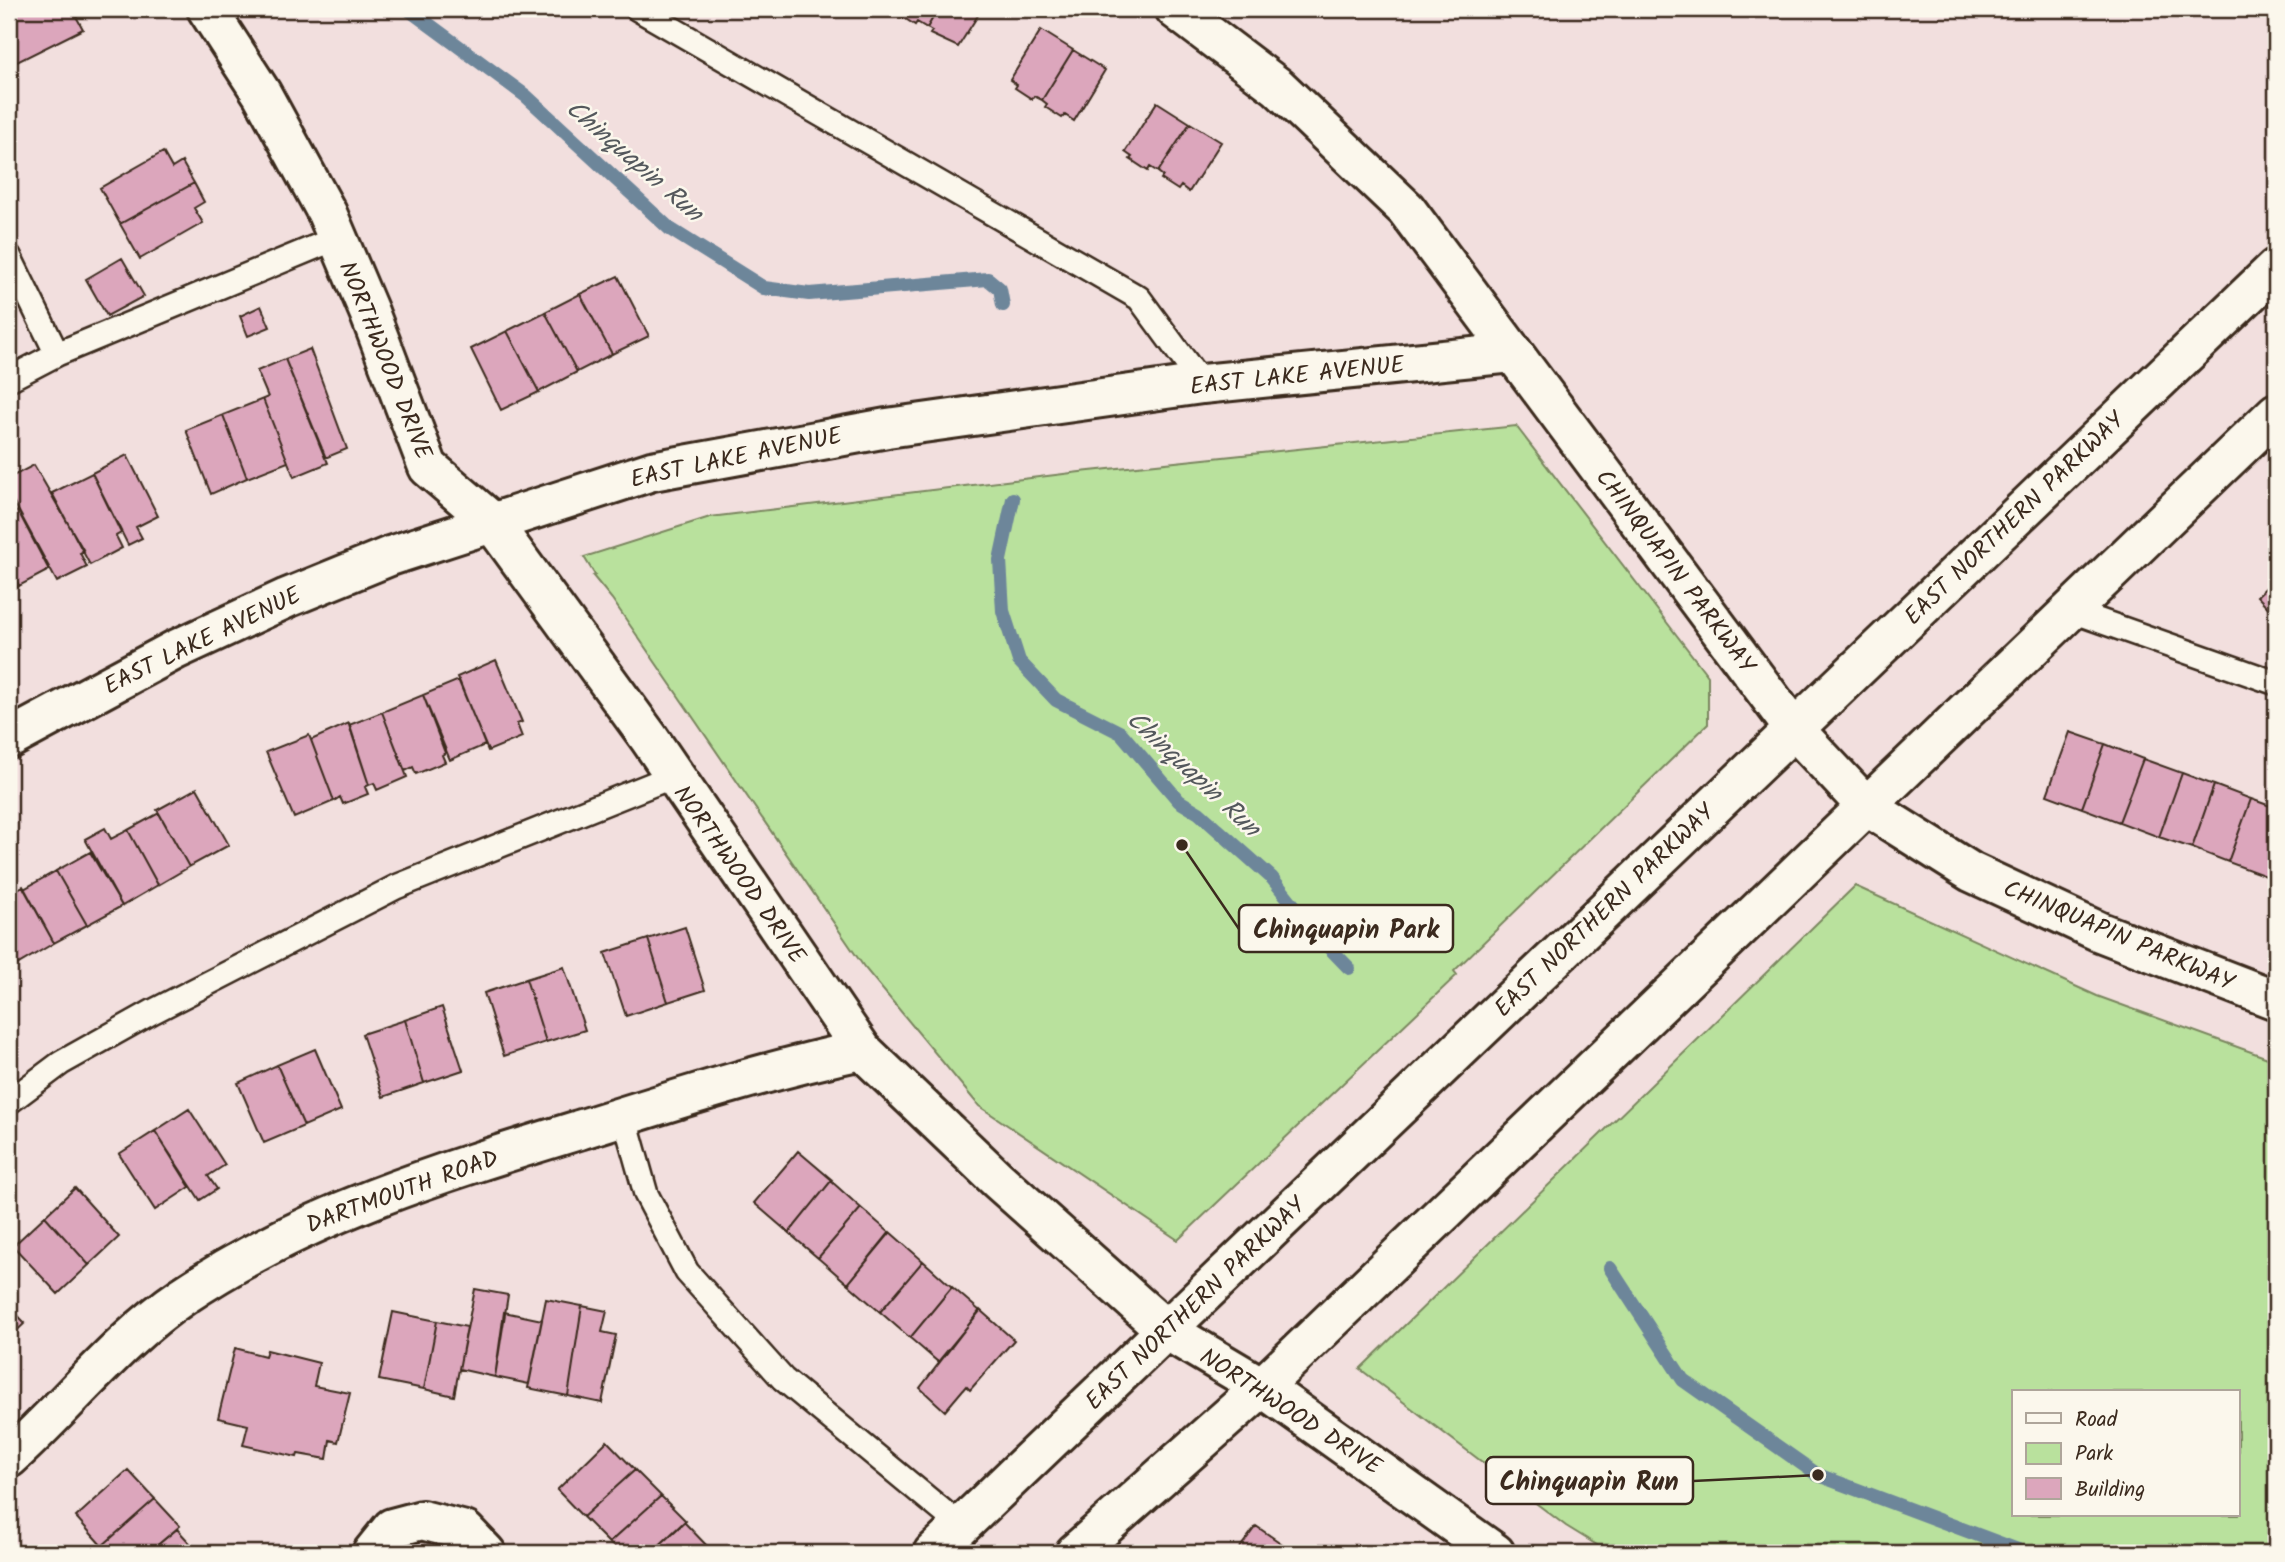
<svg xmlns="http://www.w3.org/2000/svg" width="2285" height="1562" viewBox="0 0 2285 1562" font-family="Kalam,sans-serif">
	<rect width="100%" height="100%" fill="#f2dfde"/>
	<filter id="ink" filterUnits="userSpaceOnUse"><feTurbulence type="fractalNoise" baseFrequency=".0143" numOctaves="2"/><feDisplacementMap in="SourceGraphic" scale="14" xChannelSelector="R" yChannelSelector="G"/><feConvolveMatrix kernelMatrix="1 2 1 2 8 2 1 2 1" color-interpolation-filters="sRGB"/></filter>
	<g filter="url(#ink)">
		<!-- green -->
		<path fill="#b9e19d" stroke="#7a865e" stroke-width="2" fill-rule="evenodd" d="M1516,426L1708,676V724L1454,971L1457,975L1178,1240L979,1106L864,967L612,599L593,576L595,575L584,557L710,517L1080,472Z
			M1855,886L2097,996L2276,1061V1553H1610L1566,1526L1360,1369ZM2014,1392H2238V1515H2014Z"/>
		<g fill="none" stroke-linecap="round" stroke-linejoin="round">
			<!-- stream -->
			<path stroke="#6d869a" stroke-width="14" d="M408,9L526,96L670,229L764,288L809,294L988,279L1000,289L1003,305
				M1013,499L1000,560L1003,611L1019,661L1056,700L1121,733L1179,801L1199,813L1272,878L1319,937L1349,968
				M1610,1268L1683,1380L1818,1475L2026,1553"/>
		</g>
		<!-- building -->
		<path fill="#dca6bc" stroke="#3b2a1e" stroke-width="2" d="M9,9H72L83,29L15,63L9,52Z
			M897,9H938L927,28L917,22L915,25L898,14Z
			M938,9H982L958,47L930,34L932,31L927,28Z
			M1041,30L1073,50L1042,100L1034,96L1032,99L1015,88L1017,85L1010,80Z
			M1073,50L1105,70L1074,121L1065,115L1062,118L1045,107L1047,104L1042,100Z
			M1157,102L1190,123L1158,172L1150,167L1148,171L1130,159L1132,157L1125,152Z
			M1190,123L1221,142L1189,192L1181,186L1178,190L1161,179L1163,176L1158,172Z
			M163,152L172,168L182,162L194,183L120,224L100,188Z
			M194,183L204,202L194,208L203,223L140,259L120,224Z
			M122,258L144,296L107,316L86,279Z
			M618,276L649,336L612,354L580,294Z
			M580,294L612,354L577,372L545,312Z
			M261,306L270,327L248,336L240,316Z
			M545,312L577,372L539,392L507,331Z
			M507,331L539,392L501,410L471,349Z
			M310,349L347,449L325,458L285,359Z
			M285,359L328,463L294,477L263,399L268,397L257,371Z
			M263,399L288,462L247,478L223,415Z
			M223,415L247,478L211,494L186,430Z
			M127,455L158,516L136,527L142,538L128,545L92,473Z
			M34,465L84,551L80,553L87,567L57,582L9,493V478Z
			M92,473L121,533L116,536L122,548L90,565L52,493Z
			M18,511L49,570L19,586L9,565V515Z
			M9,565L19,586L9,591Z
			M2276,578V616L2257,596Z
			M496,660L522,722L517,724L522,737L488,751L457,677Z
			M459,680L485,745L450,760L423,695Z
			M423,695L445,753L442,755L445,762L416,774L413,767L405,771L382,712Z
			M382,712L407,777L377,790L374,783L369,785L349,725Z
			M349,723L369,785L365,787L368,794L343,804L340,797L334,801L311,740Z
			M2070,732L2105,744L2082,808L2047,795Z
			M309,735L334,801L294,818L266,752Z
			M2105,744L2143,759L2119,822L2082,808Z
			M2143,759L2182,773L2159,837L2119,822Z
			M2182,773L2214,785L2192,848L2159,837Z
			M2214,785L2251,799L2228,862L2192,848Z
			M197,788L229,845L189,867L157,810Z
			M2251,799L2276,808V848L2266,876L2228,862Z
			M159,813L189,867L158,885L128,830Z
			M105,828L111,839L128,830L158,885L122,906L85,839Z
			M90,852L122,906L87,925L56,871Z
			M56,871L87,925L54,943L24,889Z
			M23,886L54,943L15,966L9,955V894Z
			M685,927L705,990L668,1002L648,939Z
			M648,939L668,1002L626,1016L605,953Z
			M564,967L585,1030L546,1042L526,979Z
			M526,979L546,1042L504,1056L484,993Z
			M442,1007L463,1070L424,1083L405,1020Z
			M405,1020L424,1083L383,1097L362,1034Z
			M315,1049L341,1110L304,1126L277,1065Z
			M277,1065L304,1126L264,1143L238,1083Z
			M189,1109L225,1165L208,1176L217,1189L200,1200L155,1131Z
			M155,1131L190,1187L155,1210L119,1154Z
			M798,1151L832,1180L789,1233L754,1203Z
			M831,1181L861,1208L818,1258L789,1233Z
			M75,1188L119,1237L89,1265L45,1216Z
			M861,1208L890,1233L848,1284L818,1258Z
			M45,1216L89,1265L58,1294L13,1246Z
			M890,1232L923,1261L880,1312L848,1284Z
			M923,1261L952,1287L910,1338L880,1312Z
			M952,1287L980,1311L938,1362L910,1338Z
			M475,1289L508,1295L495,1377L459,1369Z
			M546,1299L582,1306L568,1396L528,1388Z
			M9,1306L25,1323L9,1338Z
			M582,1306L607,1311L602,1332L616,1335L602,1403L568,1396Z
			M980,1310L1014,1340L970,1390L966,1386L945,1411L920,1388Z
			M393,1312L437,1321L424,1389L379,1380Z
			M504,1312L542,1320L529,1384L495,1377Z
			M437,1321L467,1327L454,1396L424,1389Z
			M235,1348L265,1356L267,1350L319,1363L314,1386L350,1393L338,1442L330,1440L327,1459L298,1454L297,1457L243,1445L248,1425L218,1418Z
			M607,1441L635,1470L583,1517L557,1490Z
			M128,1470L155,1499L102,1546L76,1517Z
			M635,1470L661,1496L609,1543L583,1517Z
			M661,1496L686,1521L651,1553H622L609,1543Z
			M155,1499L180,1526L148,1553H109L102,1546Z
			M684,1522L709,1548L703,1553H651Z
			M1256,1526L1291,1550L1289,1553H1236Z
			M177,1529L199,1553H148Z"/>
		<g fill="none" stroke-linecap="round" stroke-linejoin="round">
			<defs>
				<path id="lane" d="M638,9L1139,298L1202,384
					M9,256L57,354
					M9,379L57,354L337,238
					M2069,610L2276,683
					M9,1102L61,1063L152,1012L396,887L673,776
					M624,1116L646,1194L687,1272L783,1379L961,1526"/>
				<path id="street" d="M207,9L262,94L327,213L369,312L428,467L491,521L649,738L862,1050L998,1180L1166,1330L1262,1387L1495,1553
					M1175,9L1278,87L1406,209L1793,728L1866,806L1971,872L2100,932L2276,1000
					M9,1458C67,1406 118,1340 183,1296C307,1213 442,1172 582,1129C675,1100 767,1070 862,1050
					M372,1553L392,1528L422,1520L465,1531L486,1553"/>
				<path id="secondary" d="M9,739L175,650L287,598L390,556L652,471L887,428L1202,384L1513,353"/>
				<path id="primary" d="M933,1553L2276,268
					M1075,1553L1262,1387L2276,413"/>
			</defs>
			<!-- lane casing -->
			<use href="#lane" stroke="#3b2a1e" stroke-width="28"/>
			<!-- street casing -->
			<use href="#street" stroke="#3b2a1e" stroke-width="44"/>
			<!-- secondary casing -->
			<use href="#secondary" stroke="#3b2a1e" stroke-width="44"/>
			<!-- primary casing -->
			<use href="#primary" stroke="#3b2a1e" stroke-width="44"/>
			<!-- lane -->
			<use href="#lane" stroke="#fbf7ec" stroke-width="23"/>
			<!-- street -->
			<use href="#street" stroke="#fbf7ec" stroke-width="38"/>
			<!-- secondary -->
			<use href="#secondary" stroke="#fbf7ec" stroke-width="38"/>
			<!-- primary -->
			<use href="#primary" stroke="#fbf7ec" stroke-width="38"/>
		</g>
	</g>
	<g text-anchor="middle" stroke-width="5" stroke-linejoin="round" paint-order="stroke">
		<!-- street labels -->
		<g font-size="24" fill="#3b2a1e" stroke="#fbf7ec">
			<text transform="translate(386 360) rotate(68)" y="8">NORTHWOOD DRIVE</text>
			<text transform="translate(1297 375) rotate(-6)" y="8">EAST LAKE AVENUE</text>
			<text transform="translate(736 457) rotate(-12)" y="8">EAST LAKE AVENUE</text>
			<text transform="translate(2014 518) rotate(-44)" y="8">EAST NORTHERN PARKWAY</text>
			<text transform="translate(1676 571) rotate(53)" y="8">CHINQUAPIN PARKWAY</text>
			<text transform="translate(202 640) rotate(-26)" y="8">EAST LAKE AVENUE</text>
			<text transform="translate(740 874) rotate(55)" y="8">NORTHWOOD DRIVE</text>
			<text transform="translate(1604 910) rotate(-44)" y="8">EAST NORTHERN PARKWAY</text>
			<text transform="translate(2119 935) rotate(23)" y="8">CHINQUAPIN PARKWAY</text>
			<text transform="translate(402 1191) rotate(-20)" y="8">DARTMOUTH ROAD</text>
			<text transform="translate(1195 1303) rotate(-44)" y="8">EAST NORTHERN PARKWAY</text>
			<text transform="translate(1291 1411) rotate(33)" y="8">NORTHWOOD DRIVE</text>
		</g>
		<!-- water labels -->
		<g font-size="26" font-style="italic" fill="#54585c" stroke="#fbf7ec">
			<text transform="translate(635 160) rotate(41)" y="9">Chinquapin Run</text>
			<text transform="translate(1194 773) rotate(43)" y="9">Chinquapin Run</text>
		</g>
	</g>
	<!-- callouts -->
	<path fill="none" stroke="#3b2a1e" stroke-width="2.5" d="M1182 845L1239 929M1818 1475L1693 1481"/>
	<g fill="#3b2a1e" stroke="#fbf7ec" stroke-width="2.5">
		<circle cx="1182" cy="845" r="7"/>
		<circle cx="1818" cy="1475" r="7"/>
	</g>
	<g fill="#fbf7ec" stroke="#3b2a1e" stroke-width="2.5">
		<rect x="1239" y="905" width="214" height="47" rx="7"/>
		<rect x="1486" y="1457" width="207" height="47" rx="7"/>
	</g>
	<g font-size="26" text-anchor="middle" font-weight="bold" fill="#3b2a1e">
		<text x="1346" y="938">Chinquapin Park</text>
		<text x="1589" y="1490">Chinquapin Run</text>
	</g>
	<!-- margin -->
	<rect width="2285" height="1562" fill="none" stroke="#fbf7ec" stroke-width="35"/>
	<rect x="18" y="18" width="2250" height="1527" fill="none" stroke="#3b2a1e" stroke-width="2.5" filter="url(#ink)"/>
	<!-- legend -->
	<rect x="2012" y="1390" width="228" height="126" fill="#fbf7ec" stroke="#aea59a" stroke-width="2"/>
	<rect x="2026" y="1413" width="35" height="10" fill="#fbf7ec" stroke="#aea59a" stroke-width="2"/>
	<text x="2075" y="1426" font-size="21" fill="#3b2a1e">Road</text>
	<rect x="2026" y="1443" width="35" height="21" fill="#b9e19d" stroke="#aea59a" stroke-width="2"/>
	<text x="2075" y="1460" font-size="21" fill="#3b2a1e">Park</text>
	<rect x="2026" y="1478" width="35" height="21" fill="#dca6bc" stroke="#aea59a" stroke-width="2"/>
	<text x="2075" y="1496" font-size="21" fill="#3b2a1e">Building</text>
</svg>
